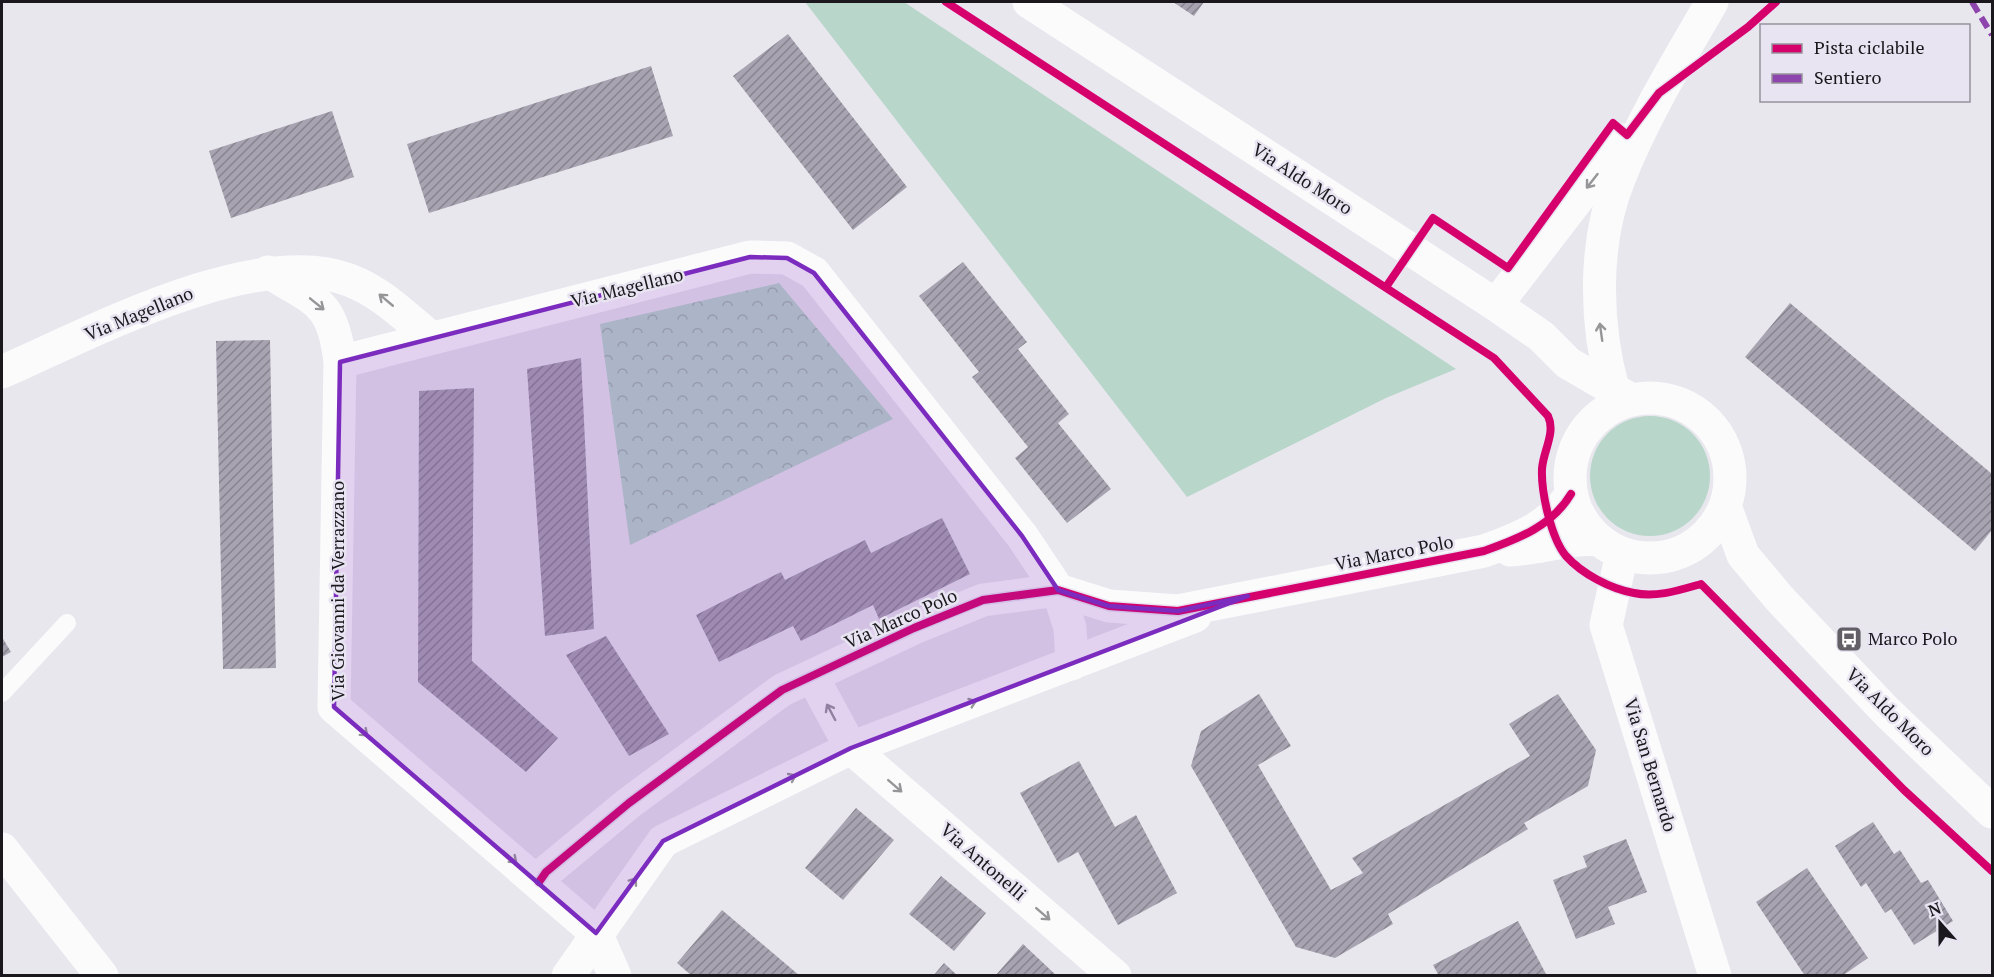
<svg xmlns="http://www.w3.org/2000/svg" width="1994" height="977" viewBox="0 0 1994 977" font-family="'PT Serif',serif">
	<defs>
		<pattern id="park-crowns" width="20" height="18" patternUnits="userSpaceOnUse" patternTransform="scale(1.5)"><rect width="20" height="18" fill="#b8d6ca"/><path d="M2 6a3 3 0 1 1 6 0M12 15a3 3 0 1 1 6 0" fill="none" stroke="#9eb7ad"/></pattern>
		<pattern id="building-hatch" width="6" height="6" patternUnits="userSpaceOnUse" patternTransform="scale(1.5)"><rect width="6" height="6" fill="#a8a3b0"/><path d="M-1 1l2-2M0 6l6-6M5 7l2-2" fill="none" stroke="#88848f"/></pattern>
	</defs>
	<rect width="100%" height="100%" fill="#e9e7ee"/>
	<!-- grass -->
	<path fill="#b8d6ca" d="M805,2H904L1456,369L1386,398L1187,497Z
		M1590 476a60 60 0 1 1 120 0a60 60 0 1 1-120 0Z"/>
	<!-- park -->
	<path fill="url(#park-crowns)" d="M779,283L893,419L630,545L600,324Z"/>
	<!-- building -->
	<path fill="url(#building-hatch)" d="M1173,2H1204L1194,16Z
		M788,34L907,187L853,230L733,76Z
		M651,66L673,136L429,213L407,144Z
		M332,111L354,177L231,218L209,151Z
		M963,262L1027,342L1018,349L1069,414L1058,423L1111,489L1067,523L1015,458L1028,447L972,377L979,372L919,296Z
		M1790,303L1992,474V530L1975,551L1745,357Z
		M270,340L276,668L223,669L216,341Z
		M581,358L594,629L545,636L527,369Z
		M474,388L472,661L558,738L526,772L418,682L419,391Z
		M942,518L970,574L879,619L873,605L801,641L793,626L719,662L696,615L781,572L785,580L865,540L871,553Z
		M606,636L669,734L629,756L566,655Z
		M2,637L11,652L2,657Z
		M1259,694L1291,746L1258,765L1331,890L1363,873L1352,858L1530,756L1509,724L1558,694L1596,750L1588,786L1524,823L1528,829L1388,914L1393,924L1335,958L1296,947L1191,766L1201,731Z
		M1079,761L1115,827L1136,815L1177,893L1118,925L1078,852L1058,863L1020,793Z
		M856,808L894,840L843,900L805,868Z
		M1873,822L1894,854L1900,850L1921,883L1928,880L1953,921L1914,945L1891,909L1885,913L1866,883L1861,887L1835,846Z
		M1626,839L1647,892L1608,907L1615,924L1576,939L1553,880L1587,867L1583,856Z
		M1807,868L1868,958L1842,976H1805L1756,902Z
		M941,876L986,913L954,951L909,914Z
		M722,910L800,976H692L677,963Z
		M1518,921L1546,974L1439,976L1433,965Z
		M1023,944L1057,976H995Z
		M944,963L958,976H933Z"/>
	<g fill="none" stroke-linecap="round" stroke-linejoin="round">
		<!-- service -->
		<path stroke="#fcfbfc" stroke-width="18" d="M2,693L67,623"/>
		<!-- minor -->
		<path stroke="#fcfbfc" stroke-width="33" d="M1029,2L1496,305L1541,336L1568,363L1630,399
			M268,272C316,301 333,301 340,362L334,707L596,933L615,976
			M1496,305L1623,140
			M340,362L750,257L787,258L814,273L1022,536L1058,590L1070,628L1072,664
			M2,372C89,334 255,244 349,280C381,292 405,316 431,338
			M1613,389C1595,323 1593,243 1619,179C1643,117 1679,59 1712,2
			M1570 478a80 80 0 1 1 160 0a80 80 0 1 1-160 0Z
			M1725,506L1743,555L1779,598L1887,712L1992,812
			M1510,550C1540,549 1568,537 1599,540
			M1622,554L1606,625L1715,976
			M812,676L851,748L1115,976
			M539,882L546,872L629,803L782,690L914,628L983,600L1058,590L1109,606L1178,611L1484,551C1518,539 1552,526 1571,494
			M568,976L663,841L851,748L1195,616"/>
		<!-- tertiary -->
		<path stroke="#fcfbfc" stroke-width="33" d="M2,849L102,976"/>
		<!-- quiet -->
		<path stroke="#8e44ad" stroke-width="6" stroke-dasharray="12 6" stroke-linecap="butt" d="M1972,2L1992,35"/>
		<defs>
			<path id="cycleway" d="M946,2L1494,358L1548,416C1556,433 1543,451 1542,469C1541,492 1551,538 1566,556C1582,574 1611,589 1634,593C1656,598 1680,590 1701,584L1904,790L1992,871
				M1386,287L1433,218L1508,268L1613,123L1627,135L1659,93L1748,27L1776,2
				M539,882L546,872L629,803L782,690L914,628L983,600L1058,590L1109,606L1178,611L1484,551C1518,539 1552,526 1571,494"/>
		</defs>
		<!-- cycleway casing -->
		<use href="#cycleway" stroke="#e8e4f1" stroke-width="11"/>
		<!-- cycleway -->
		<use href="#cycleway" stroke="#d6006c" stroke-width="8"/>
	</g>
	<!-- one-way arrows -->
	<defs><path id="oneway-shaft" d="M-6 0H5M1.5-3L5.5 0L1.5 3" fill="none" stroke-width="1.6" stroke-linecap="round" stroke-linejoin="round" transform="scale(1.5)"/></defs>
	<g stroke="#969598">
		<use href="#oneway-shaft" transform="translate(1592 181) rotate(128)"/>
		<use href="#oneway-shaft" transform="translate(386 300) rotate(-140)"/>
		<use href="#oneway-shaft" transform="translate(317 304) rotate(39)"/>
		<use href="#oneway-shaft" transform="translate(1601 332) rotate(-98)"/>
		<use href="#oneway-shaft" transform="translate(968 704) rotate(-21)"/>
		<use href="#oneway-shaft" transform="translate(831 712) rotate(-118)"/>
		<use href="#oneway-shaft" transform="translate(361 730) rotate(41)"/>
		<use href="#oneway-shaft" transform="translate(788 779) rotate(-26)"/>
		<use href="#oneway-shaft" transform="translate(895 786) rotate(41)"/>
		<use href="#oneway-shaft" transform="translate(510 857) rotate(41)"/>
		<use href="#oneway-shaft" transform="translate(631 885) rotate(-54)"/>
		<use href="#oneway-shaft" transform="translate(1043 914) rotate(41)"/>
	</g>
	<!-- marked area -->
	<path fill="#7b2cbf" fill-opacity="0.2" stroke="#7b2cbf" stroke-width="4.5" stroke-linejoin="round" d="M750,257L787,258L814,273L1022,536L1058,590L1109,606L1178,611L1248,596L851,748L663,841L596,933L334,707L340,362Z"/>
	<!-- icons -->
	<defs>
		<symbol id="bus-square" viewBox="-11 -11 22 22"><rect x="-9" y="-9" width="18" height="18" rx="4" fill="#626066" stroke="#e8e4f1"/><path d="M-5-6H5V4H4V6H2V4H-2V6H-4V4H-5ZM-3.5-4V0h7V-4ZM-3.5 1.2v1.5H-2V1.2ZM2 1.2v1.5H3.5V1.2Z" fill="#fff"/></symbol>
	</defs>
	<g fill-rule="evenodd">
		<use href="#bus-square" x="1834" y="624" width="30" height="30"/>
	</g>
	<g text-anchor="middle" stroke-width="5" stroke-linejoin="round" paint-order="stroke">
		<!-- street labels -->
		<g font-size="18" fill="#1a181d" stroke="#e8e4f1">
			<text transform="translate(1302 179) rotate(33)" y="6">Via Aldo Moro</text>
			<text transform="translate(627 288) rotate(-14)" y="6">Via Magellano</text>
			<text transform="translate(139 314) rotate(-22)" y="6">Via Magellano</text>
			<text transform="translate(1394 553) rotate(-11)" y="6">Via Marco Polo</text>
			<text transform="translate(338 591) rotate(-90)" y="6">Via Giovanni da Verrazzano</text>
			<text transform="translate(901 619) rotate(-24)" y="6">Via Marco Polo</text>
			<text transform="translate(1890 712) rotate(45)" y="6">Via Aldo Moro</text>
			<text transform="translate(1650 765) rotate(73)" y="6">Via San Bernardo</text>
			<text transform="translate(983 862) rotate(41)" y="6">Via Antonelli</text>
		</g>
		<!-- poi labels -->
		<g font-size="18" fill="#1a181d" stroke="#e8e4f1" text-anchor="start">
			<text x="1868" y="645">Marco Polo</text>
		</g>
	</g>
	<!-- border -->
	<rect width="1994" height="977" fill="none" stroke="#1a181d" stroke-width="6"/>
	<!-- legend -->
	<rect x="1760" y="24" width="210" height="78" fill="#e8e4f1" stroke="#96929c" stroke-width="1.5"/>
	<rect x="1772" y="44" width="30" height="9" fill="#d6006c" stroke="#96929c" stroke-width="1.5"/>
	<text x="1814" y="54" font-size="18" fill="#1a181d">Pista ciclabile</text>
	<rect x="1772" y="74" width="30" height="9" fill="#8e44ad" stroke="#96929c" stroke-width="1.5"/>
	<text x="1814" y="84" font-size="18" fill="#1a181d">Sentiero</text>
	<!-- north arrow -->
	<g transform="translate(1940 923) rotate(339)" stroke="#e8e4f1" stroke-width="4.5" paint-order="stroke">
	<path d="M0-4.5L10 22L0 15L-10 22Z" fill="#1a181d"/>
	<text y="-9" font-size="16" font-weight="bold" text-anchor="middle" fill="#1a181d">N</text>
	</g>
</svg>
